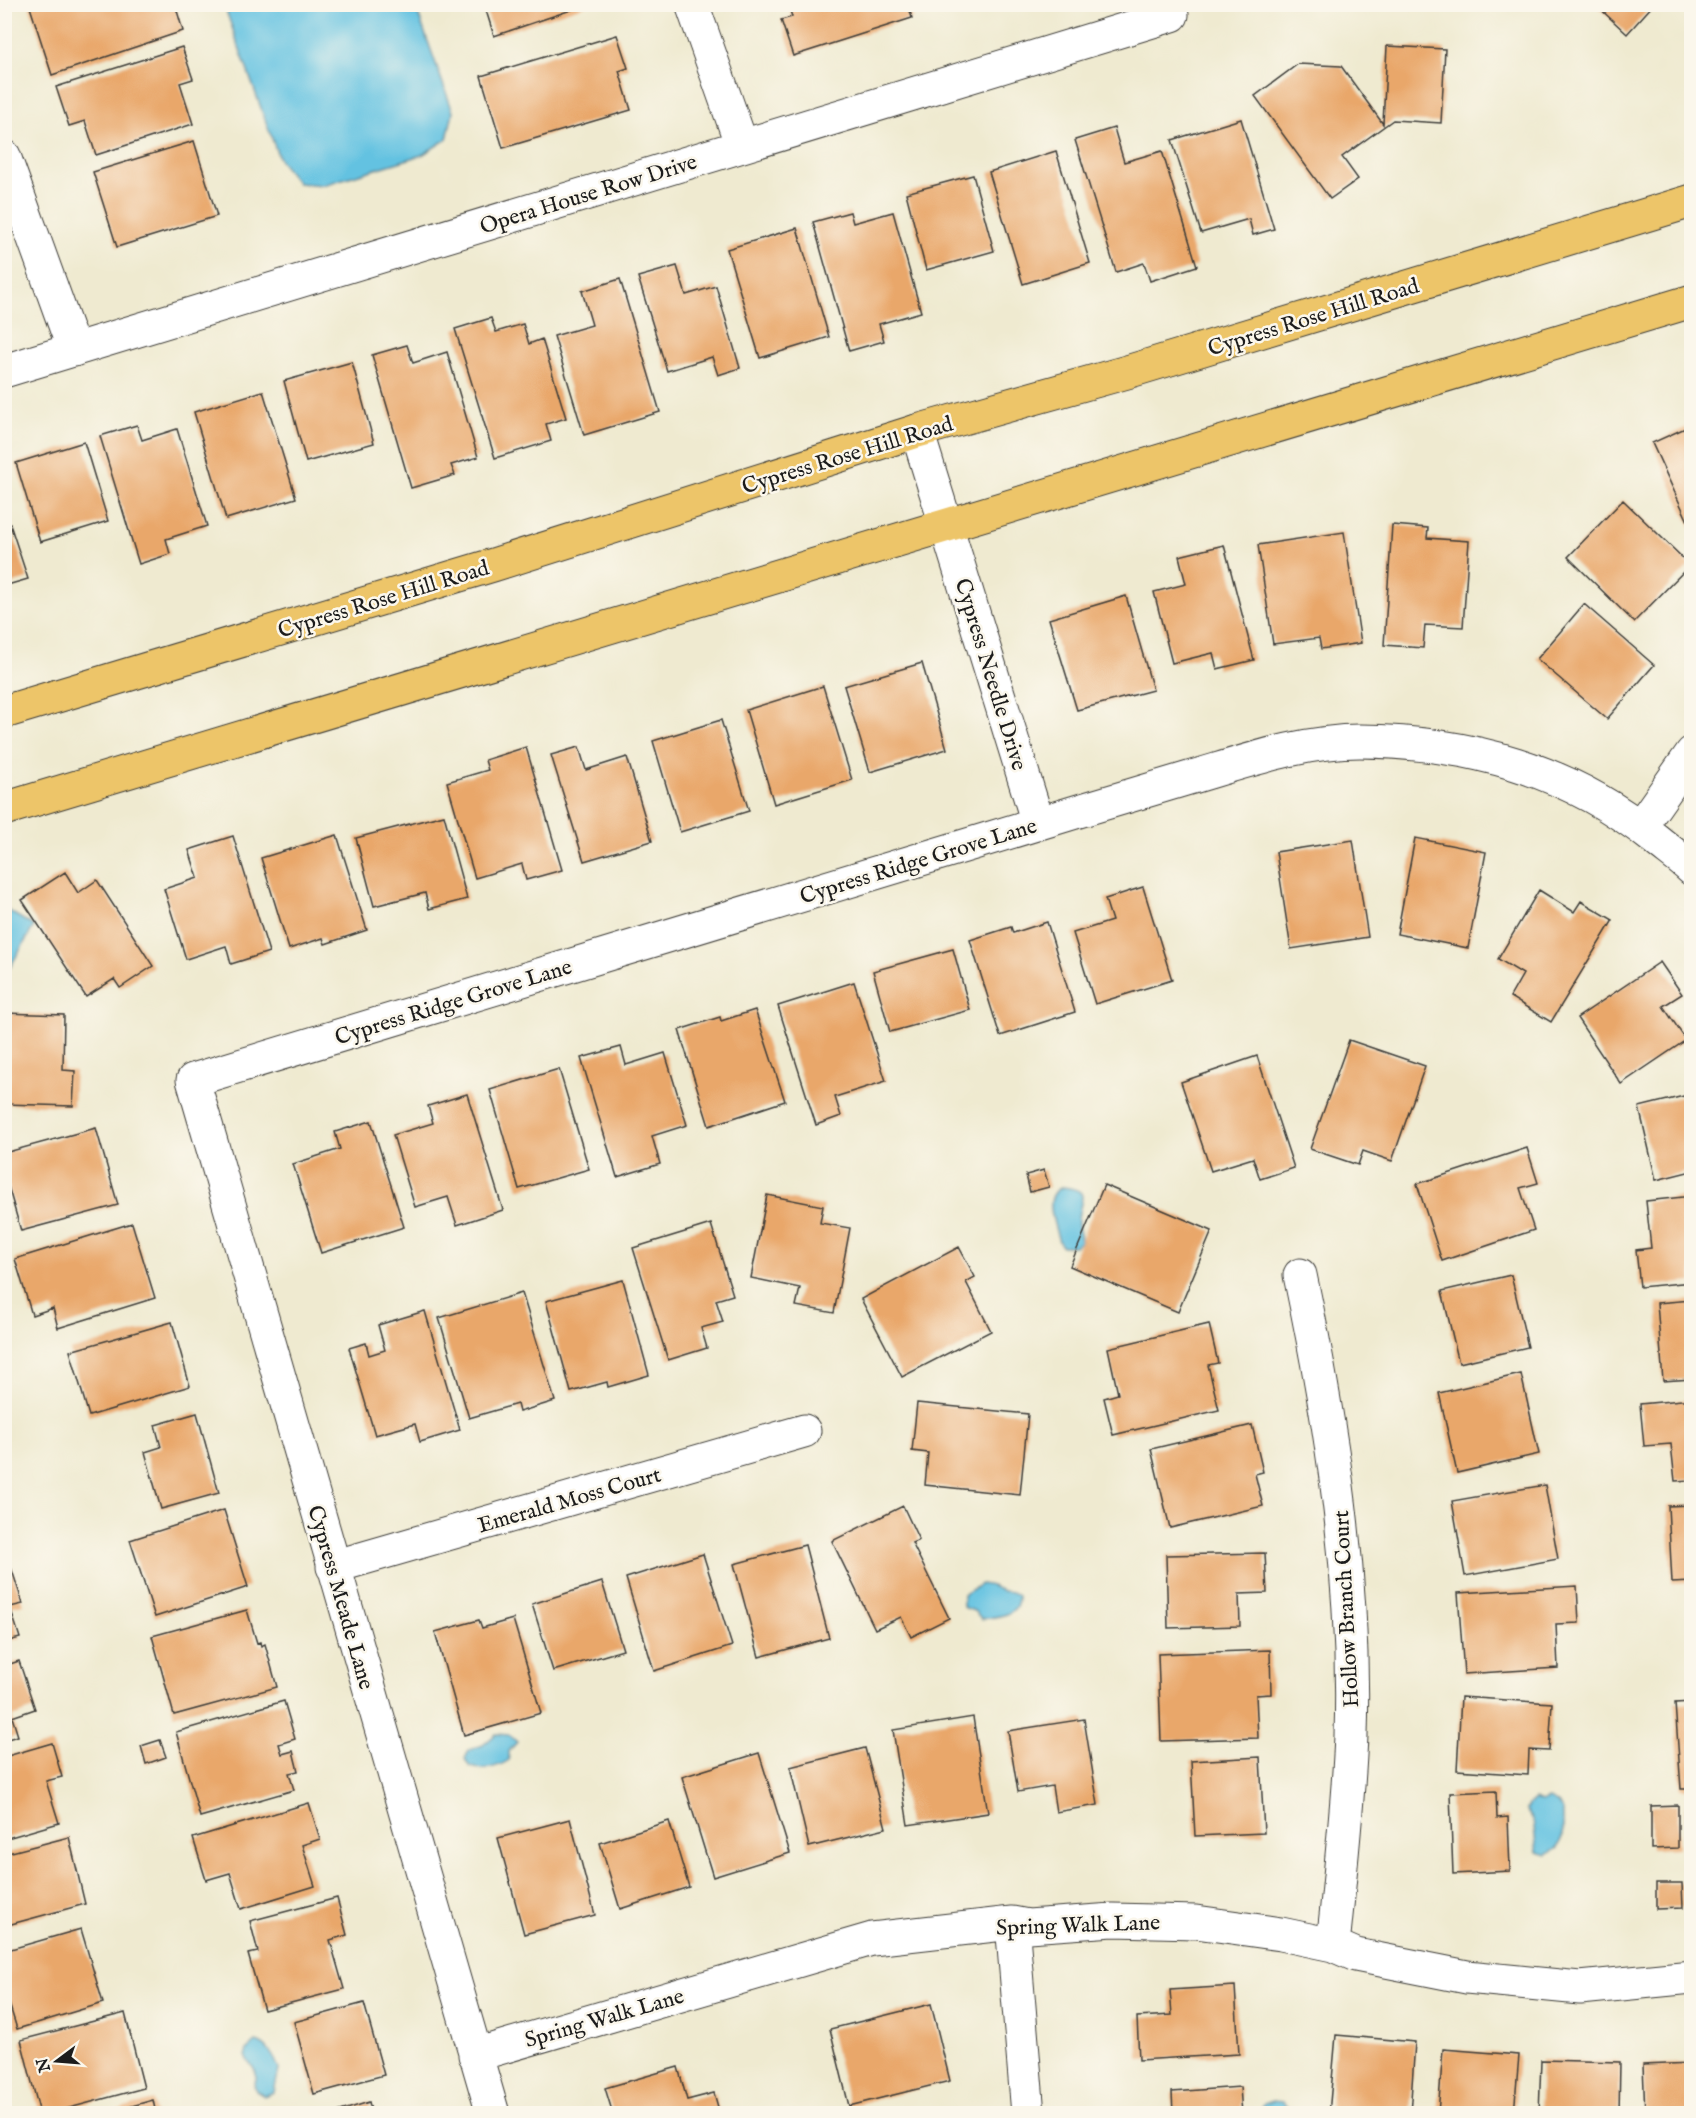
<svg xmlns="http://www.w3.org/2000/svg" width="1696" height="2118" viewBox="0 0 1696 2118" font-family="'IM FELL English',serif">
	<rect width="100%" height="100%" fill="#fbf7ec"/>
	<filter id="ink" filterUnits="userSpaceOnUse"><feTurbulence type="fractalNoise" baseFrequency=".0167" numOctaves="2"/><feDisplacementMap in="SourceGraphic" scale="12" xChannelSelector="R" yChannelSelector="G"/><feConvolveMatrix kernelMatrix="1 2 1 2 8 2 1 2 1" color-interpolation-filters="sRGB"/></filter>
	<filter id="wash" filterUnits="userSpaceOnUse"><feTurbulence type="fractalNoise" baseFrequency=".008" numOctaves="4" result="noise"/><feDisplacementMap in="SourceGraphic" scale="24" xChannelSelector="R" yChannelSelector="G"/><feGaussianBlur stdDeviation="1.35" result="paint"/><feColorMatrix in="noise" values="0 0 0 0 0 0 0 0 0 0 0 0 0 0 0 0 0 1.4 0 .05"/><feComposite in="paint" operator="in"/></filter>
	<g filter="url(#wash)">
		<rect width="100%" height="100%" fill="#efead0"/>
		<!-- water -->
		<path fill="#63c2e1" stroke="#406f7e" stroke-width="1.5" d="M224,5H415L453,112L447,139L422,155L323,185L298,183L280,161Z
			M5,909L34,926L9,969L5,966Z
			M1063,1187C1094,1190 1078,1201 1078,1221C1077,1228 1081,1234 1081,1241L1075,1246H1062L1059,1242C1055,1225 1041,1195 1063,1187Z
			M981,1584C993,1586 989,1585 1000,1590C1008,1594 1009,1588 1018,1596C1019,1617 998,1616 982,1619L974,1611L963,1607V1595Z
			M496,1734L509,1735L517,1742L509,1751V1760C499,1767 481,1772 469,1766L465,1759L469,1750L483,1745Z
			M1535,1799L1541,1802L1549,1799L1557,1803L1563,1811V1837L1558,1848L1547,1855L1537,1852L1533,1820L1526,1810L1528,1805Z
			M256,2042C267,2044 276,2059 279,2070L274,2092L264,2096L256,2091L254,2085C261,2070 250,2067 245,2056L247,2050Z
			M1273,2101L1282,2102L1287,2108V2113H1260L1264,2104Z"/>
		<g id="blocks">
			<!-- building -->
			<path fill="#e9a76b" d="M29,4H175L183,31L52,75Z
				M484,4H586V5L494,36Z
				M788,4H908L912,18L793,56L781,20L792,17Z
				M1595,4H1654L1627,34Z
				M617,35L628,68L619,71L631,110L503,148L481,76Z
				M1387,46L1445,49L1441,123L1393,120L1342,157L1358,179L1330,199L1255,96L1298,64L1341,66L1383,124Z
				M182,47L193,79L180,83L193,124L96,155L85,121L69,126L56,87Z
				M1241,119L1274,229L1253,235L1249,219L1201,233L1172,140Z
				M1114,128L1124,162L1162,151L1197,266L1150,281L1144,263L1116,272L1075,140Z
				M194,141L217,216L117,247L93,172Z
				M1056,151L1090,263L1023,284L989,172Z
				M973,175L994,251L926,270L906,193Z
				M850,212L853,223L893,212L921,312L879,324L884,341L849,351L813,222Z
				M797,228L829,337L760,358L727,249Z
				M677,266L686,295L716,286L740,368L718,375L712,357L667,371L638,277Z
				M620,279L660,412L584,435L554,336L592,325L582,291Z
				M491,318L496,332L523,324L529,344L542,339L566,418L546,424L551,441L495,458L455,329Z
				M407,345L413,363L447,352L478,457L451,465L455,475L411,488L372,355Z
				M352,362L374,443L306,462L284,381Z
				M263,391L296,498L226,519L194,412Z
				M137,425L142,440L177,429L207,526L166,539L170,554L139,564L100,436Z
				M1692,425V530L1652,443Z
				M84,442L108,521L40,542L16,463Z
				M1623,500L1690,565L1634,622L1568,557Z
				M4,506L28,579L4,586Z
				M1392,525L1428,528L1427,538L1469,541L1463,627L1425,625L1423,648L1384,645Z
				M1344,532L1361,643L1321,649L1319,638L1273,644L1258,545Z
				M1224,545L1254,660L1217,669L1213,653L1172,663L1154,592L1186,584L1179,556Z
				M1126,596L1153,690L1077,710L1049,619Z
				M1584,604L1654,665L1607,719L1537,659Z
				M922,663L947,749L870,772L844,686Z
				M823,686L852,780L774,804L746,710Z
				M721,720L749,811L680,832L653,741Z
				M526,747L562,870L526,880L522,864L475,878L447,782L488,770L485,760Z
				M579,747L586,770L627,757L652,841L584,861L551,755Z
				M444,815L467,899L429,909L425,893L374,906L356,838Z
				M337,835L367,930L325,944L323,938L289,949L261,858Z
				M233,836L269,952L231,964L226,946L186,959L164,889L198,878L189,850Z
				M1415,838L1486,852L1468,948L1397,934Z
				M1353,840L1368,937L1291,949L1276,852Z
				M65,872L78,893L97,880L153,966L120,988L114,979L86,997L22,900Z
				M1143,887L1172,980L1095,1004L1073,933L1112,921L1105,899Z
				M1539,890L1574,912L1581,901L1613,920L1551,1022L1510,997L1523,974L1498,959Z
				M1047,922L1075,1012L1000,1036L970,940L1011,927L1013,933Z
				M953,949L970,1010L890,1032L873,971Z
				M1660,962L1682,994L1663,1006L1686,1040L1621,1084L1577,1018Z
				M854,982L886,1081L835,1097L841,1116L816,1125L778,1006Z
				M755,1010L785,1101L709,1126L679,1030L720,1017L721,1021Z
				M4,1013L64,1015L63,1070L75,1071L73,1106L4,1104Z
				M1349,1040L1425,1066L1392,1161L1363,1151L1358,1165L1310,1149Z
				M621,1047L626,1065L665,1053L687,1125L652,1136L660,1164L617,1177L581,1058Z
				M1257,1056L1294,1168L1260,1179L1253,1158L1211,1171L1181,1082Z
				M559,1069L589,1169L519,1189L490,1090Z
				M467,1094L503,1210L457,1225L448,1197L415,1207L393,1135L433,1123L428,1106Z
				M1692,1094V1171L1656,1180L1639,1107Z
				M371,1121L404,1227L321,1253L293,1164L340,1149L335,1132Z
				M96,1128L118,1205L21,1231L4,1172V1153Z
				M1527,1148L1538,1183L1520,1188L1534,1230L1442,1261L1417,1184Z
				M1044,1170L1049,1187L1030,1192L1026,1175Z
				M1104,1185L1212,1231L1178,1312L1070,1266Z
				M767,1195L823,1206L820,1223L850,1228L834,1313L796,1306L800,1288L751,1278Z
				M1692,1196V1282L1640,1287L1636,1250L1651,1248L1646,1201Z
				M132,1223L155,1298L58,1328L53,1308L32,1315L15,1259Z
				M711,1224L733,1295L716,1300L723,1322L701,1328L707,1348L668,1360L633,1248Z
				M959,1247L975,1277L966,1282L991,1331L902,1377L861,1299Z
				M1511,1275L1528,1347L1459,1363L1442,1291Z
				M623,1280L649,1375L608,1387L607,1382L571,1392L546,1301Z
				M522,1293L555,1401L519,1412L517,1404L469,1418L439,1318Z
				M1692,1300V1379L1663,1381L1657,1303Z
				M425,1311L460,1430L420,1442L415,1424L375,1435L349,1348L366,1343L369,1355L385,1350L378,1325Z
				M172,1322L190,1386L89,1416L70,1351Z
				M1209,1324L1218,1363L1208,1365L1219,1410L1113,1435L1104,1398L1118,1394L1108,1348Z
				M1521,1374L1539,1454L1457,1473L1439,1393Z
				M1692,1399V1480L1675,1481L1671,1444L1644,1446L1640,1404Z
				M917,1403L1028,1414L1020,1495L925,1485L928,1453L912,1451Z
				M197,1413L219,1493L161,1509L145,1452L161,1447L155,1425Z
				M1252,1425L1263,1472L1255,1474L1263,1506L1170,1528L1151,1449Z
				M1545,1485L1558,1559L1465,1576L1452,1501Z
				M1692,1505V1582L1672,1583L1668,1506Z
				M903,1506L919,1540L912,1543L949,1618L911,1637L901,1617L875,1629L832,1541Z
				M224,1510L248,1587L155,1617L130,1540Z
				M805,1545L829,1638L759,1657L734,1564Z
				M1265,1553L1267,1593L1239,1594L1240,1626L1168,1628L1166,1555Z
				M703,1554L732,1646L654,1671L626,1578Z
				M9,1561L23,1604L10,1607L20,1638L5,1642V1562Z
				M602,1582L623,1650L553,1671L532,1604Z
				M1577,1586L1579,1623L1556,1624L1558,1668L1464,1674L1458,1593Z
				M1689,1600H1692V1622H1690Z
				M247,1610L257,1643L260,1642L261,1646L265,1644L277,1687L174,1715L152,1636Z
				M513,1619L541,1713L464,1735L435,1632L479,1620L482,1628Z
				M1270,1650L1271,1694L1256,1695L1258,1738L1161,1741L1158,1654Z
				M19,1661L35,1709L12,1717L18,1736L4,1740V1666Z
				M1461,1697L1552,1703L1549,1751L1529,1750L1528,1775L1457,1770Z
				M284,1701L295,1739L279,1744L282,1754L293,1751L298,1771L289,1773L294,1790L200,1817L176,1732Z
				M1692,1702V1789H1681L1675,1703Z
				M973,1717L988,1813L908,1825L893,1730Z
				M1084,1719L1098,1805L1056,1812L1052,1786L1018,1792L1008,1731Z
				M160,1740L166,1757L146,1764L141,1746Z
				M52,1743L62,1777L46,1781L59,1823L4,1839V1757Z
				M865,1748L886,1828L809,1847L790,1767Z
				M759,1753L790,1853L713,1877L682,1777Z
				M1260,1757L1264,1833L1195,1836L1191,1761Z
				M1496,1791L1497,1818L1508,1817L1510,1871L1453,1874L1450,1793Z
				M309,1803L320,1839L302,1845L315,1886L241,1909L230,1873L206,1880L193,1838Z
				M1678,1805V1848L1651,1849V1806Z
				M1685,1806H1692V1888H1690Z
				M570,1819L595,1915L524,1934L498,1838Z
				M669,1821L689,1887L620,1909L600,1843Z
				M69,1837L85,1904L4,1926V1854Z
				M1656,1883H1682L1683,1908L1656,1909Z
				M337,1898L347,1935L330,1940L344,1989L264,2010L248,1954L258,1952L250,1921Z
				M81,1929L103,2003L17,2029L4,1987V1951Z
				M1235,1986L1239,2054L1139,2060L1137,2017L1172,2015L1170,1990Z
				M364,2003L384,2075L314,2094L294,2022Z
				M931,2004L950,2081L849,2106L830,2029Z
				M125,2013L144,2088L47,2114H40L21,2040Z
				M1336,2035L1415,2042L1410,2114H1329Z
				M1443,2049L1519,2055L1514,2114H1438Z
				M1541,2060L1620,2062L1619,2114H1539Z
				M1692,2063V2114H1645L1643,2065Z
				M678,2067L687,2100L714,2093L720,2114H613L605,2088Z
				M1240,2087L1242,2114H1173L1172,2092Z
				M153,2100L156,2114H107V2113Z
				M369,2102L372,2114H334V2113Z"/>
		</g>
	</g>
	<g filter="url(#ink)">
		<use href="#blocks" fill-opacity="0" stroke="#3c3b37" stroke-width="1.5"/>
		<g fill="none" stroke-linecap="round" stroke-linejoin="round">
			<defs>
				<path id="minor" d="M692,4L742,146
					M4,156L74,350
					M4,371L1172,15L1169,4
					M917,431L1038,823
					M1640,827L1692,753
					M1300,1275C1332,1427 1356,1581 1351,1736C1348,1806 1340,1876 1333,1945
					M333,1567L804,1431
					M1012,1923L1028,2114
					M475,2055L872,1939L1012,1923L1028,1926L1113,1920L1196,1922L1281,1934L1333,1945L1356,1955L1467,1977L1580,1988L1692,1977
					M493,2114L193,1080C457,1000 720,920 984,840C1052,819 1121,798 1189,778C1244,762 1302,741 1360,741C1470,742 1568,769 1655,839C1667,849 1680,858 1692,869"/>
				<path id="major" d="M4,712L493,565L917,431L1127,372L1692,201
					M4,809L1692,301"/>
			</defs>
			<!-- minor casing -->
			<use href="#minor" stroke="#3c3b37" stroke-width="35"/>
			<!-- major casing -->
			<use href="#major" stroke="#3c3b37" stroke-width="35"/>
			<!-- minor -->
			<use href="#minor" stroke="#fff" stroke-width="33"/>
			<!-- major -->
			<use href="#major" stroke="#edc569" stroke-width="33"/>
		</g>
	</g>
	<g text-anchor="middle" stroke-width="5" stroke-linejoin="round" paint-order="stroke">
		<!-- street labels -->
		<g font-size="22" fill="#1c1c1c" stroke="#fbf7ec">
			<text transform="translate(588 193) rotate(-17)" y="8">Opera House Row Drive</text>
			<text transform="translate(1313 316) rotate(-17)" y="8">Cypress Rose Hill Road</text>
			<text transform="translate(847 454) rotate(-17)" y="8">Cypress Rose Hill Road</text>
			<text transform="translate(383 598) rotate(-17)" y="8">Cypress Rose Hill Road</text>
			<text transform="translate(992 674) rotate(73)" y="8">Cypress Needle Drive</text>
			<text transform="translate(918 860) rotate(-17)" y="8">Cypress Ridge Grove Lane</text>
			<text transform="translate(453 1001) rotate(-17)" y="8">Cypress Ridge Grove Lane</text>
			<text transform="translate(569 1499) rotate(-16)" y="8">Emerald Moss Court</text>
			<text transform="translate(342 1597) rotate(74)" y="8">Cypress Meade Lane</text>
			<text transform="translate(1345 1609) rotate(-93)" y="8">Hollow Branch Court</text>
			<text transform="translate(1078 1924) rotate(-2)" y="8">Spring Walk Lane</text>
			<text transform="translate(604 2017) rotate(-16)" y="8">Spring Walk Lane</text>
		</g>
	</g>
	<!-- margin -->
	<rect width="1696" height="2118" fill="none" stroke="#fbf7ec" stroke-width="24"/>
	<!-- north arrow -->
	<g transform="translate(57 2061) rotate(254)" stroke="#fbf7ec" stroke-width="4.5" paint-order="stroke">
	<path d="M0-4.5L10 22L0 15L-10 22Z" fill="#1c1c1c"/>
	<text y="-9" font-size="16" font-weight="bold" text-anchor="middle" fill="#1c1c1c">N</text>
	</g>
</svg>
